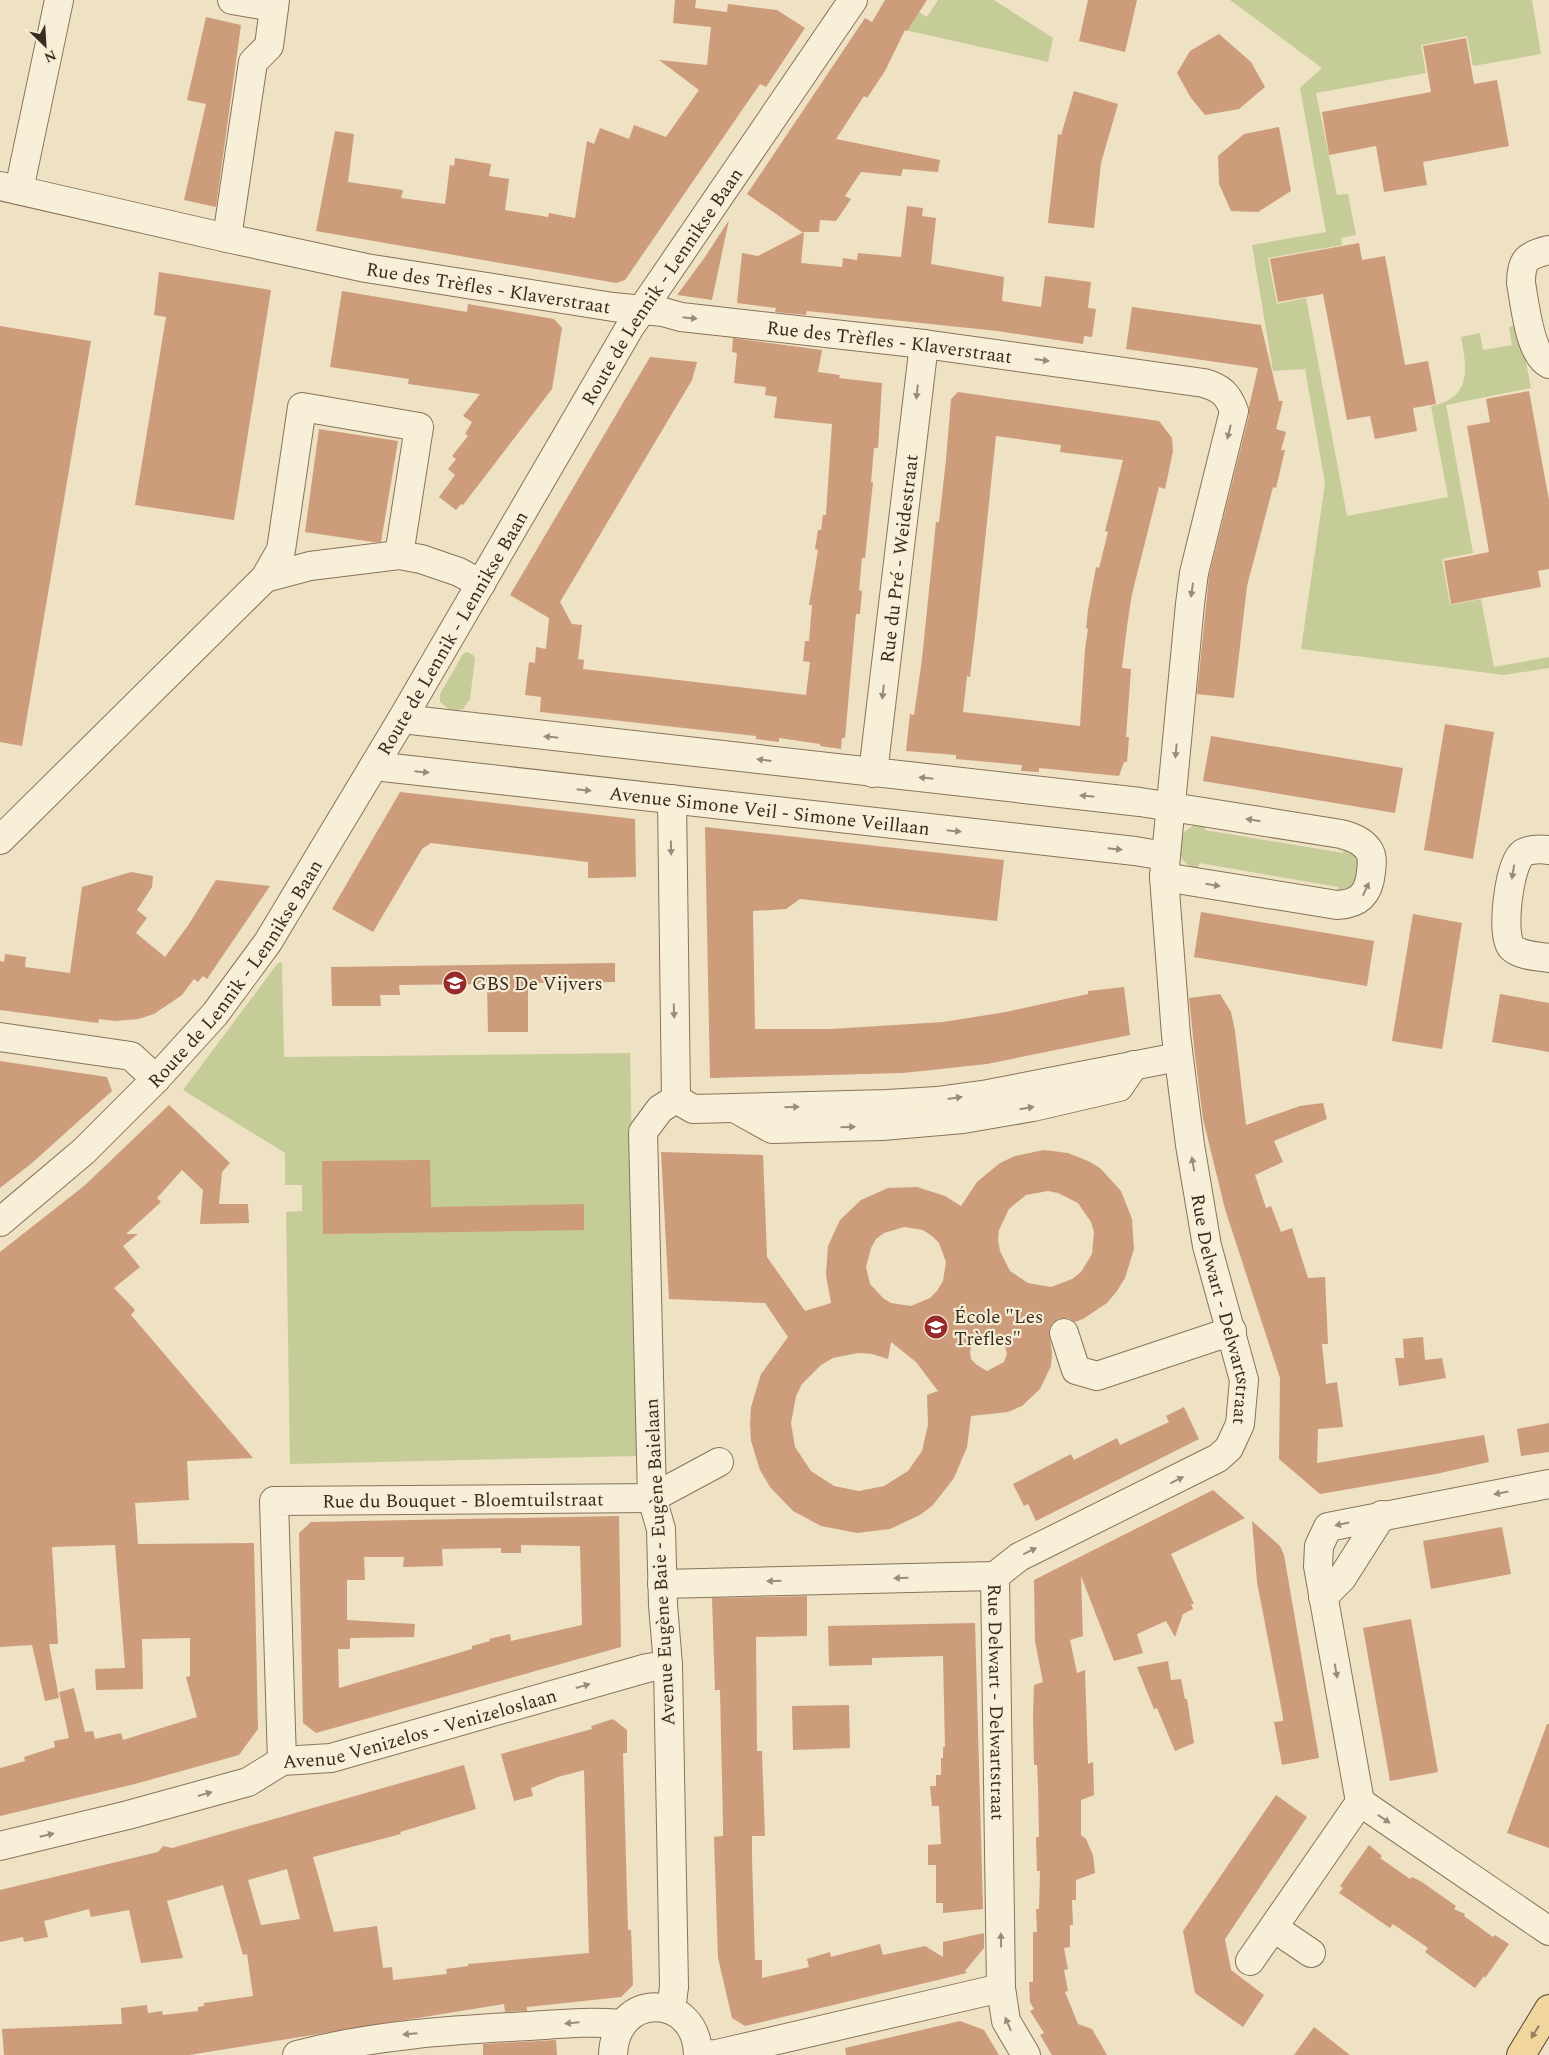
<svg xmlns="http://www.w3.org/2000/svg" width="1549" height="2055" viewBox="0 0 1549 2055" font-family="Spectral,serif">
	<rect width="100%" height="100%" fill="#eee1c4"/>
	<!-- green -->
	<path fill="#c6cc98" d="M938,0H994L1053,38L1048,62L900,29L907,30L919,12L927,17Z
		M1230,0H1532L1541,54L1473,66L1467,36L1421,45L1426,73L1316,93L1337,195L1348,194L1356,235L1341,238L1342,245L1268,258L1277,304L1306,298L1347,516L1448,497L1431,406C1472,398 1467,369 1461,337L1480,333L1483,350L1512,345L1509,327L1519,325L1531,388L1446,405L1473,553L1442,559L1450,605L1481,599L1494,667L1549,657V668L1504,675L1301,649L1325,483L1305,369L1273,371L1252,245L1326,232L1300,88L1322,68Z
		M467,652L473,655L475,659L470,699L463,709L451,711L440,702V694L463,654Z
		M1198,824H1205V830L1343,853L1345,847L1358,854L1361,884L1337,894L1338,887L1199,863L1198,870C1172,861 1172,832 1198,824Z
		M278,963H282L284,1057L630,1053L638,1456L290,1464L286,1212L302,1211V1185H285V1153L183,1090Z"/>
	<!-- building -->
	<path fill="#cc9c7b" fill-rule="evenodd" d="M675,0H696L695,8L727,12L728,4L777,10L805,28L766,87L760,84L625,280L616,283L316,231L335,131L354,134L348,182L403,190L401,198L445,204L450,165L454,166L455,158L491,164L489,176L509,179L505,210L548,217L549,213L575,218L587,141L594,144L600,128L629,139L634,125L666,137L699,90L659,60L707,65L711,27L673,23Z
		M885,0H927L907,31L905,30L885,71L867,98L864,96L836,139L940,160L938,172L903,169L901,176L861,172L845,196L851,199L836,221L820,220L819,232H802L747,194L865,18L872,22Z
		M1088,0H1137L1125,52L1079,41Z
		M206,17L241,25L216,207L184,200L206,104L187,100Z
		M1219,34L1251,62L1265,87L1239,109L1205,115L1191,98L1177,73L1190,51Z
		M1466,38L1474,84L1497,80L1509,146L1423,162L1427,185L1384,192L1376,146L1329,155L1322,112L1431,92L1423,46Z
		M1074,91L1118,104L1101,163L1094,228L1048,223L1058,134L1061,135Z
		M1279,127L1291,191L1258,212L1231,211L1219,184L1218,156L1244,134Z
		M907,206L923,208L922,216L936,218L931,264L1004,277L1002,301L1041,307L1045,276L1091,282L1088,308L1096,309L1092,337L1084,336L1083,344L997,331L807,311L806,315L775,312L776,308L737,303L742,253L758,256L804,232L801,263L842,267L843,258L857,260L858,253L901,257Z
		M729,220L712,300L677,295L705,257Z
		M1359,243L1362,260L1385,256L1405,365L1428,361L1436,404L1413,408L1417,431L1375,439L1370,416L1347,420L1323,294L1278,302L1270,259Z
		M159,272L271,290L234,520L135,505L166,317L154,315Z
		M342,291L467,312L468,304L554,319L562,328L552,389L463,505L461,504L456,510L439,497L455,475L448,469L456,459L452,456L468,436L465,434L472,422L463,416L480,394L408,384L409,379L330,367Z
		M1132,307L1261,325L1279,401H1283L1276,429L1286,432L1281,450H1285L1276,488L1273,487L1247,586L1234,698L1197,694L1209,576L1249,415V407L1258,368L1126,349Z
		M0,326L91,341L22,746L0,742Z
		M733,338L822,350L818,372L840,375L839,378L882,383L878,448H874L871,482H873L865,558H862L859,590L862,591L860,614H856L845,738H842L841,749L820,746V744L779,738V742L756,739V736L540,712L541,697L525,695L529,662L535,663L536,647L546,649L549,618L510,595L650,357L697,362L692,380L560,602L572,624L582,625L578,659L584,660L583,669L806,695L810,662L803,661L805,641H809L812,605H809L818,550L815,549L818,530H821L823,515H826L832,424L774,418L777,397L765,395L766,387L734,383L737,353L732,352Z
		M1529,391L1549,500V569L1538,571L1541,587L1451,604L1444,561L1489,552L1467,426L1490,422L1486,399Z
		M958,392L1159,421L1172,438L1173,451L1165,489L1159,487L1132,594L1127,626L1122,668L1131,669L1126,737H1129L1127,762H1124L1119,776L1039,768V772L1021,771L1022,765L956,759V755L906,751L910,714L914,715L922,659L936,522H939L946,460L951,399ZM996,436L1061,445L1060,452L1123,460L1105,531L1108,532L1099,568L1096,567L1088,610L1086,628L1088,629L1085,649L1080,726L963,712L967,676L970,677L977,617Z
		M319,429L398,441L381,542H373L305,532Z
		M1445,724L1494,732L1473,859L1424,850Z
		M1211,736L1403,768L1395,813L1203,781Z
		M400,792L635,819L636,877L588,878V862L431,843L422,849L373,932L332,909Z
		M705,827L1004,860L997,921L800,899L786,909L753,911L755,1029H831L943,1022L1006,1012L1088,994V991L1124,987L1130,1035L987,1064L903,1073L710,1078Z
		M131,872L153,876L152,887L137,910L147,918L136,933L165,957L189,924L216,880L270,886L207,979L203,976L198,982L194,979L182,995L154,1014L138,1019L115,1021L99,1019L98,1023L0,1010V961L4,962L5,954L26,957L25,967L70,973L82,887Z
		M1201,912L1374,941L1367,986L1194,957Z
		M1413,914L1462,923L1442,1049L1392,1041Z
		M615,963V982L528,983V1032H488L487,984L399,985L400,995H380L381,1006H332L331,967Z
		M1220,994L1231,1012L1235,1031L1246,1125L1300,1106L1323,1103L1327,1119L1274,1141L1283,1162L1255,1175L1266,1208L1271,1206L1281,1232L1292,1228L1308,1278L1325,1277L1328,1344H1322L1326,1384L1337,1382L1343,1427L1318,1429L1317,1463L1484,1435L1489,1462L1436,1474L1320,1494L1279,1459L1280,1378L1225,1209L1203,1119L1195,1056L1189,998Z
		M1500,994L1549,1003V1052L1492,1042Z
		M0,1061L107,1077L112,1091L32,1163L0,1188Z
		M169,1105L230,1163L222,1172L219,1204H248L249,1223L200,1224L203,1190L182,1170L157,1198L161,1202L126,1234H138L123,1246L140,1267L114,1288L135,1310L131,1315L253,1458L187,1461L189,1500L135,1503L138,1544L254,1543L258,1729L239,1755L135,1784L0,1816V1768L25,1761L24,1757L55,1747L54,1741L69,1738L59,1692L74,1688L85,1732L93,1731L95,1739L121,1733L123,1740L197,1717L186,1677L190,1676V1638L142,1639L143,1689L96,1690L95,1669L125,1668L115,1545L52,1547L58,1644H49L59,1698L45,1701L32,1645L0,1647V1252L84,1186Z
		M1044,1150L1068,1153L1088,1161L1100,1168L1121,1191L1132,1219L1134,1249L1125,1278L1117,1291L1107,1303L1083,1319L1075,1322L1068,1318H1060L1052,1323L1049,1330L1052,1353L1051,1366L1040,1389L1022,1406L1008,1412L971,1416L967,1447L954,1478L933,1505L920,1515L890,1529L857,1533L821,1526L793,1511L770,1487L760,1470L751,1441L750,1424L751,1407L761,1374L788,1337L765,1303L669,1299L661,1152L763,1155L767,1257L805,1311L831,1303L826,1275L828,1246L840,1220L861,1200L888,1188L917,1187L945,1196L961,1206L977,1182L1000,1163L1015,1156ZM1048,1191L1058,1193L1078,1203L1091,1222L1094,1232L1092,1254L1081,1272L1072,1279L1051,1287L1028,1283L1010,1271L1000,1251L998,1240L999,1230L1009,1209L1026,1195ZM904,1227L923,1230L932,1236L939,1243L946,1262L943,1281L937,1291L930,1298L911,1306L891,1303L883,1298L870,1284L866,1267L871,1248L876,1239L884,1233ZM990,1332L1003,1339L1007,1354L1004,1362L987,1371L977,1365L971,1359L970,1351L975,1338ZM891,1342L916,1362L938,1391L927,1395L928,1425L922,1451L908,1471L884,1486L859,1491L834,1486L811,1471L795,1447L791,1423L796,1396L802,1384L821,1365L833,1358L858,1353L872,1354L888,1359Z
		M430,1160L431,1207L584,1204V1230L323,1234L322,1161Z
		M1423,1337L1425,1360L1442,1358L1446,1378L1399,1386L1395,1358H1404L1403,1339Z
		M1184,1407L1199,1439L1036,1521L1028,1504L1024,1506L1013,1484L1071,1454L1074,1460L1117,1438L1120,1445L1169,1422L1166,1416Z
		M1549,1423V1452L1521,1456L1517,1429Z
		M1213,1490L1245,1518L1171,1554L1194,1604H1191L1193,1609L1183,1614L1175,1637L1166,1621L1137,1634L1143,1653L1114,1661L1081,1576L1083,1636L1070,1640L1077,1673L1085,1670L1088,1764L1093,1762L1094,1795L1081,1800V1835L1086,1839L1093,1855L1095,1873L1076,1880V1900H1072L1073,1925H1070V1947L1064,1948L1068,1969L1064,1970L1068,1991L1065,1992L1078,2024L1092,2029L1107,2055H1052L1040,2035L1044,2033L1030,2011L1034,2009L1030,2002L1029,1982H1033V1932H1037L1036,1909H1039L1040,1871H1037L1036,1837H1039L1038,1785L1037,1765H1034L1033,1717L1034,1685L1043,1682L1035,1641L1034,1580Z
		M619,1516L621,1647L316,1733L303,1723L299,1533L311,1522ZM521,1545L580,1546L582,1625L511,1641L510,1634L489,1639L490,1641L472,1646V1649L339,1688L338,1649H350V1638L414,1637L415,1624L347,1620V1580H365L364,1557H404L403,1567L443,1566L442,1549L501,1548V1553H521Z
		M1252,1521L1280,1546L1284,1555L1319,1758L1282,1765L1274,1722L1283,1721V1717L1257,1582Z
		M1502,1527L1511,1574L1431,1589L1423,1541Z
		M807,1596V1636L756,1637L757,1751H762L765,1836H752V1857L755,1960H762V1978L809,1967L807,1959L830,1952L831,1957L880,1944L883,1955L925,1946L943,1957V1942L984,1933V1948L965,1971L967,1973L745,2026L732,2018L718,1958L714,1837L723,1836V1824L720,1690H715L712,1598Z
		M1411,1619L1438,1772L1390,1781L1363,1628Z
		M975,1623L983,1909L943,1913V1903H936V1865H928V1845L941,1844L939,1806H932L930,1786H936V1775H941V1758H943V1747H945L943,1656L872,1658V1665L829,1666L828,1626Z
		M1168,1661L1171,1680L1181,1679L1185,1699H1187L1194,1743L1175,1751L1157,1708L1154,1709L1137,1667Z
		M849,1705L850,1748L793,1750L792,1706Z
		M613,1719L627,1730V1753H623L628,1930H631L633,1985L621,1997L527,2007V2011L505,2012L504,2004L189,2055H4L2,2029L122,2024L121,2008L147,2005L148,2013L162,2011L163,2015L198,2011V2007L204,2006V2003L253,1996L247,1954L243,1955L223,1885L167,1901L183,1958L141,1963L129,1910L91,1917L89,1909L44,1921L48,1937L24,1942L23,1937L0,1942V1890L158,1852L163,1846L172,1848L464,1765L476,1809L400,1832L401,1834L313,1857L334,1932L377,1926L383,1968L392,1967L393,1980L447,1974L446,1969L468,1966V1964L589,1953L584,1770L558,1777L531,1788L533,1796L514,1801L501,1754L592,1729L591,1726ZM287,1869L300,1919L261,1925L248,1880Z
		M1547,1724H1549V1848L1507,1833Z
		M1276,1795L1307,1817L1225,1939L1231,1970L1264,1995L1243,2027L1195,1993L1183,1931Z
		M1369,1845L1382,1856L1380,1858L1410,1879L1412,1877L1422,1882L1456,1906L1454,1909L1465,1914L1464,1916L1493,1937L1495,1935L1509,1944L1485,1978L1484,1976L1475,1988L1425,1952L1428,1948L1393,1924L1390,1928L1339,1893L1343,1888L1340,1886Z
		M960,2021L984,2030L999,2055H846L845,2048Z
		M1314,2027L1350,2055H1294Z
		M556,2040L557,2055H483V2044Z"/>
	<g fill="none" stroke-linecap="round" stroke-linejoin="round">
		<defs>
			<g id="minor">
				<path d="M232,0L274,7"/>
				<path id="s1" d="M0,186L227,238L366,268L613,307L663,312L681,317L924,344L1204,383C1221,388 1228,394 1234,411L1194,573L1190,604L1164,877L1176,1035L1190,1145L1207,1246L1244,1380L1240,1424L1229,1448L1218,1458L1019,1557L995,1576L1001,1988L1006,2021L1026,2055"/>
				<path d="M19,190L59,0"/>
				<path d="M227,238L253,62L269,46L275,0"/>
				<path d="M1549,250C1527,255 1521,260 1521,283C1525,304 1529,354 1549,364"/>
				<path d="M265,578L281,550L302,407L419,427L399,555"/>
				<path d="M402,719L1140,802L1341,834C1352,837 1361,840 1368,849C1373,856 1372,863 1371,872C1369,893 1360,904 1337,905L1164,877"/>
				<path id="s2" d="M374,766L1135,851L1165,856"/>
				<path id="s3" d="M873,773L924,344"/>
				<path d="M672,799L676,1099"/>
				<path d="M0,840L265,578L310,566L399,555L421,559L459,572L481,584"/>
				<path d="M1549,850C1541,849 1530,849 1523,853C1509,862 1500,937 1512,948C1521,956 1538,956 1549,958"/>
				<path d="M0,1037L131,1056L156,1079"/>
				<path d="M676,1099L693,1109L887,1104L937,1101L988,1094L1178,1057"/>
				<path d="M736,1109L772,1129L882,1126L963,1119L1033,1107L1119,1087L1134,1065"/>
				<path id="s4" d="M0,1222L84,1151L156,1079L215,1014L268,942L402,719L630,327L853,0"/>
				<path d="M1064,1333L1076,1370L1097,1376L1232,1331"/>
				<path d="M1549,1484L1328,1527L1319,1546L1318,1566L1360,1802L1549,1931"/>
				<path d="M662,1584L995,1576"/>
				<path d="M1323,1597L1342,1578L1382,1515"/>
				<path id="s5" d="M282,1761L274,1501L652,1498L719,1462"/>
				<path id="s6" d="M0,1846L128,1815L248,1782L282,1761L331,1758L647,1668L668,1665"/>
				<path d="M1274,1928L1311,1953"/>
				<path d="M1250,1961L1360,1802"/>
				<path d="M671,2010L674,1987L668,1665L663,1605L661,1529L652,1498L643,1132L660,1109L676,1099"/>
				<path d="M297,2055C373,2035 451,2030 530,2026C561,2024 589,2021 621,2024"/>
				<path d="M613,2055C615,1991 697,1992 698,2055"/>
				<path d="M698,2055L717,2054L1001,1988"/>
			</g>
			<path id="major" d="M1521,2055L1549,2009"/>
		</defs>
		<!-- minor casing -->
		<use href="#minor" stroke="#88735b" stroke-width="30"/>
		<!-- major casing -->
		<use href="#major" stroke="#56412f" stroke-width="30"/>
		<!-- minor -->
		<use href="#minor" stroke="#f8efd8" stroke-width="28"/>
		<!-- major -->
		<use href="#major" stroke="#f0d69d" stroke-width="28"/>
	</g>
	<!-- one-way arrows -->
	<defs><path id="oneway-solid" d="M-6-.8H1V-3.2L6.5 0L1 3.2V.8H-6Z" transform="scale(1.25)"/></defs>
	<g fill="#988d7c">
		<use href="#oneway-solid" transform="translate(690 318) rotate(6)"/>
		<use href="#oneway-solid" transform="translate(1042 360) rotate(8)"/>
		<use href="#oneway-solid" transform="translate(917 392) rotate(96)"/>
		<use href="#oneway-solid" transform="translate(1229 432) rotate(104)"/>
		<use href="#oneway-solid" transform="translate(1192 590) rotate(98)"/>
		<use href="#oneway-solid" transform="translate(883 692) rotate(97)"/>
		<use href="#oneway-solid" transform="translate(551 737) rotate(-174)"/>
		<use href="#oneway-solid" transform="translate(1176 751) rotate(95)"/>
		<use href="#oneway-solid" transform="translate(764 760) rotate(-173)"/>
		<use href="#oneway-solid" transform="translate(422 772) rotate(6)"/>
		<use href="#oneway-solid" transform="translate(926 778) rotate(-174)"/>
		<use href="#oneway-solid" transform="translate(584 790) rotate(6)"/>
		<use href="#oneway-solid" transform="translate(1087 796) rotate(-174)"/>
		<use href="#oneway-solid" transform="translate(1253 820) rotate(-171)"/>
		<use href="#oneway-solid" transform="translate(954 831) rotate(6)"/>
		<use href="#oneway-solid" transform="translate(671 848) rotate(89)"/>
		<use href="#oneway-solid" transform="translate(1115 849) rotate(6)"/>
		<use href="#oneway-solid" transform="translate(1513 872) rotate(99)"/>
		<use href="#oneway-solid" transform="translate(1213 885) rotate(9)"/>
		<use href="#oneway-solid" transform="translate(1366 889) rotate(-65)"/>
		<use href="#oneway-solid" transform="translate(674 1011) rotate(88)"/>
		<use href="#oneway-solid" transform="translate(955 1098) rotate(-8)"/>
		<use href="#oneway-solid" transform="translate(792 1107) rotate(-2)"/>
		<use href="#oneway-solid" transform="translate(1027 1108) rotate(-10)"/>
		<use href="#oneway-solid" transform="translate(848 1127) rotate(-1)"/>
		<use href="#oneway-solid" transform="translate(1193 1164) rotate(-100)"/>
		<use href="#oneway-solid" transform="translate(1177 1480) rotate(-26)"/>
		<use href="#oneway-solid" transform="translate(1501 1493) rotate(169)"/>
		<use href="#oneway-solid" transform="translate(1342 1524) rotate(168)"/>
		<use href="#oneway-solid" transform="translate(1030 1551) rotate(-26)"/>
		<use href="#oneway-solid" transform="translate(901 1578) rotate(179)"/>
		<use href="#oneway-solid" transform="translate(774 1581) rotate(179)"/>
		<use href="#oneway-solid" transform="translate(1336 1671) rotate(80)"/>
		<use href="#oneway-solid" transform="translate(583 1686) rotate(-16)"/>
		<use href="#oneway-solid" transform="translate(205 1794) rotate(-16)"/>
		<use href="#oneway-solid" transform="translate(1384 1819) rotate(34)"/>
		<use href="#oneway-solid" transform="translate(47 1835) rotate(-13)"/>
		<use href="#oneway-solid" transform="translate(1001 1940) rotate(-91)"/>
		<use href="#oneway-solid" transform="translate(572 2023) rotate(175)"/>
		<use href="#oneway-solid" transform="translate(1008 2024) rotate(-113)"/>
		<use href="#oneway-solid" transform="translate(410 2034) rotate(175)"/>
	</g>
	<use fill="#94805e" href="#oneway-solid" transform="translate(1535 2032) rotate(122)"/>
	<!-- icons -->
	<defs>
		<symbol id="school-disc" viewBox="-11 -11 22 22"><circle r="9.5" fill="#972b2c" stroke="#f5ecd4"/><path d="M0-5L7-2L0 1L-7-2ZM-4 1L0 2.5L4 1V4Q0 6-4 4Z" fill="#fff"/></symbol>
	</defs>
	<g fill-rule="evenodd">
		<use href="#school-disc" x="441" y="969" width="28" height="28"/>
		<use href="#school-disc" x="922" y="1313" width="28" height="28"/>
	</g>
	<g text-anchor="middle" stroke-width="4.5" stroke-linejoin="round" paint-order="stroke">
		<!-- street labels -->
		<g font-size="19" fill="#392b1f" stroke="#f5ecd4">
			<text dy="7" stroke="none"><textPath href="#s1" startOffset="499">Rue des Trèfles - Klaverstraat</textPath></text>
			<text dy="7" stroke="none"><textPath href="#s4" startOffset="1154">Route de Lennik - Lennikse Baan</textPath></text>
			<text dy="7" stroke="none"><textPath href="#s1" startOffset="904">Rue des Trèfles - Klaverstraat</textPath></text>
			<text dy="7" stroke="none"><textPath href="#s3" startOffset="216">Rue du Pré - Weidestraat</textPath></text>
			<text dy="7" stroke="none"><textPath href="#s4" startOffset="749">Route de Lennik - Lennikse Baan</textPath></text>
			<text dy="7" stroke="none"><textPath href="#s2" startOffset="398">Avenue Simone Veil - Simone Veillaan</textPath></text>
			<text dy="7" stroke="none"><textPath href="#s4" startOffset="344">Route de Lennik - Lennikse Baan</textPath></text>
			<text dy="7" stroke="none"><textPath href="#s1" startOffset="2174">Rue Delwart - Delwartstraat</textPath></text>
			<text dy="7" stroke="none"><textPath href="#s5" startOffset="449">Rue du Bouquet - Bloemtuilstraat</textPath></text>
			<text transform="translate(659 1562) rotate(-93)" y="7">Avenue Eugène Baie - Eugène Baielaan</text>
			<text dy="7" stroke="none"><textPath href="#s1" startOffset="2712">Rue Delwart - Delwartstraat</textPath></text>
			<text dy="7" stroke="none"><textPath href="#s6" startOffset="438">Avenue Venizelos - Venizeloslaan</textPath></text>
		</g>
		<!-- poi labels -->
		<g font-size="19" fill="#392b1f" stroke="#f5ecd4" text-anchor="start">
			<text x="472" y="990">GBS De Vijvers</text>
			<text x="954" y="1323">École "Les<tspan x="954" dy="22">Trèfles"</tspan></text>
		</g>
	</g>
	<!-- north arrow -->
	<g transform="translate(45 45) rotate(155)" stroke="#f5ecd4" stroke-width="4" paint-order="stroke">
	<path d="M0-4L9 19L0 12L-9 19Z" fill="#392b1f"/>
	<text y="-8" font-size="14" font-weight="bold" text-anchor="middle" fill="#392b1f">N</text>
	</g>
</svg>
